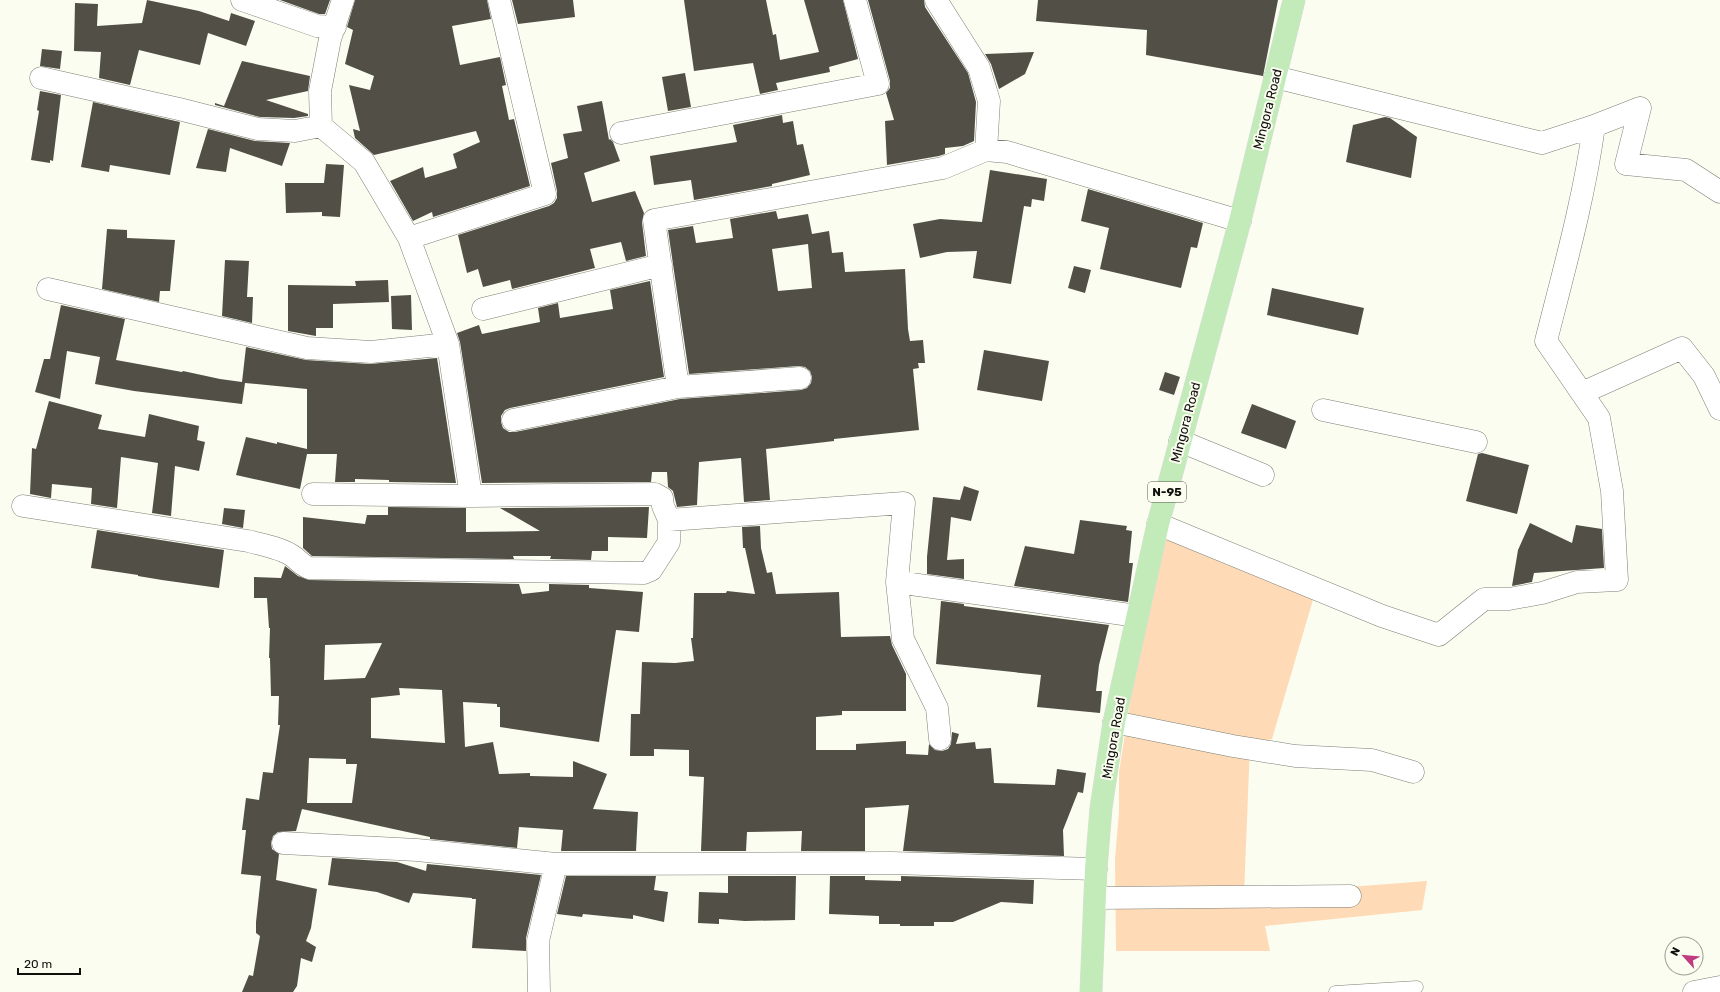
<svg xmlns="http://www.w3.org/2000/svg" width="1720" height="992" viewBox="0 0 1720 992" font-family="Rubik,sans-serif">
	<rect width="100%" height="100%" fill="#fbfdf1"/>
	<!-- green -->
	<path fill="#ffdab6" d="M1158,524L1315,593L1272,739L1250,745L1244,895L1427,881L1422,910L1265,926L1270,951H1116L1115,859L1119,812V772Z"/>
	<!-- building -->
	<path fill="#524f46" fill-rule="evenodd" d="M147,0L199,11L229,21L231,13L255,21L246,46L208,33L200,65L139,50L130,85L99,78L101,52L74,51L75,3L98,4L97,26L142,23Z
		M280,0H330L325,14H319Z
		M355,0H487L491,19L452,26L460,65L500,57L506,85L502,86L509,120L514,119L530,186L433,217L432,212L413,221L390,181L423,167L425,178L457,168L453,154L480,142L476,131L374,155L355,138L353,129L360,131L349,85L370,90L374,76L345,64L353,30L347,27Z
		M512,0H573L575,17L518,24Z
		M684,0H766L773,35L776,34L780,60L819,52L804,0H843L858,59L829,67L830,72L776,83L778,90L760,94L753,63L694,71Z
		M868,0H924L925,7L968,73L976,102L974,141L963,146L945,148V154L939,156L887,165L885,121L894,120L886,93L890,88V81Z
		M1038,0H1278L1263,76L1146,55L1147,30L1036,21Z
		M42,49L62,51L60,69L40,66Z
		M1034,52L1025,74L999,89L991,64L985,54Z
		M242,61L310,76L308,91L266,100L308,114V116L294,118L260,117L215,105V103L224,106Z
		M685,73L691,107L668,111L662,77Z
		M40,91L61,95L53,161L50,160V163L31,160L39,111L37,110Z
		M602,101L609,140L610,139L613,142L620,161L584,173L592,202L635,191L644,213L642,222L646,256L626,261L621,242L590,249L595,268L512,289L510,280L483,287L478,269L467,273L458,235L549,206L554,203L557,198V191L551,163L568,158L563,134L582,131L577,106Z
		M93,102L180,122L170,175L110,165L109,172L81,167Z
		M782,115L783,123L793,121L797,145L803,144L810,175L772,184V186L694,200L691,180L654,185L650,156L737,142L733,125Z
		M1385,117L1390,118L1417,137L1411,178L1346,162L1353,125Z
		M208,129L255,141L290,143L282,166L230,148L226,172L196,168Z
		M326,164L344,165L340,217L322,216V212L286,213L285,183H324Z
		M990,170L1047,179L1044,201L1032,199L1031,207L1024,206L1011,284L973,278L977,251L947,252L920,258L913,224L940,219L982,222Z
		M1088,189L1203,223L1197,248L1191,247L1181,288L1100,269L1109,228L1081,221Z
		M776,211L778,219L808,214L812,234L829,231L832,253L843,252L845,272L905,269L908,329L910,341L923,340L925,363H918L919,368L913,369L919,430L834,439V441L766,449L770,500L744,502L741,458L699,462L697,505L677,507L673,491L668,487L667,472H652L651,482L482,483L460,342L457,333L479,325L482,334L540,322L538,308L558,303L560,318L613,309L610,290L650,281L664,377L510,408L505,410L501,416V422L503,428L509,432H515L680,399L801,390L807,388L811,383L812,377L810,371L805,367L799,366L689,374L668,230L693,226L696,243L733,238L730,219ZM808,244L812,288L778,291L772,249Z
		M107,229L127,230V238L175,240L170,291H160L159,302L102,289Z
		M225,260L249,261L247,297H253L252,323L222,316Z
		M1074,266L1091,270L1085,293L1068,288Z
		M388,280L389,302L333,304V328H316V336L288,331V285L356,286L355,281Z
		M1272,288L1364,308L1358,335L1267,315Z
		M411,295L412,330L392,329L391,296Z
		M61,305L125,319L116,360L182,372L183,371L220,379L242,382L246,347L306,360L370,364L437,358L456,483L389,482V480L355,479V482H335L337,454H307L300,489L236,475L246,437L277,444V442L307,449V389L245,383L242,404L134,391L95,384L100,357L67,351L60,399L35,392L44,359H50Z
		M984,350L1049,361L1042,401L977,390Z
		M1165,372L1180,377L1174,395L1159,390Z
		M49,401L102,415L98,429L145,437L149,414L199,426L197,440L205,442L199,471L175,466L171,516L152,513L158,463L121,457L117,508L91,504L92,488L52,484L51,498L30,494L32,448L36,449Z
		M1252,404L1296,421L1286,449L1241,433Z
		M1482,453L1529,465L1517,514L1466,501L1478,454Z
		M964,486L979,491L971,521L951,517L947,560L964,559V579L927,574V557L933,497L960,500Z
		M388,507L466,508V532L540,531L500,508L649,507L647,538L608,537V551H592L591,560L550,559L551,556H513L514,559L312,556L303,548V517L365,524L367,515H388Z
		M224,508L245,510L243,528L222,524Z
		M1080,520L1127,526L1126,530L1132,531L1129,563H1133L1128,602L1014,586L1025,546L1074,554Z
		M1530,523L1572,543L1576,525L1602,529L1604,568L1534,573L1532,582L1512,586L1518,550Z
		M760,526L761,548L767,573L772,572L776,594L839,592L841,637L890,636L892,645L906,674V711H842V715L816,717V750H856V744L906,741V754L928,755L929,744L935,750L942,751L948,749L951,744L952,732L959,734L956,744L975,742L976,749L991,748L994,783L1055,785L1057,769L1086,773L1083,793L1078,792L1063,830L1064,856L903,851L909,805L865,808V851H801L802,831L747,832L746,851H701L704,777L689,776V750L654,749V756H630L631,714H640L642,662L675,663L694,661L691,638H693L694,593H726L727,591L755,594L745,548H743L742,527Z
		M97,530L224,550L219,588L162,580L138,576V575L91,568Z
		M285,566L298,576L309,580L519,584L522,594L549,591V584L589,585V588L643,592L639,632L616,630L599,742L500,727V707H497V704L463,702L465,747L493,742L499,774L530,773V776L573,777V761L607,774L593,809L638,812L636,851H561L563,830L519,827L517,848L430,839V837L302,809L296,831L278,832L273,836L271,843L272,849L279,854L276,880L317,889L311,928L306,941L316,947L312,962L301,958L297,986L293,992H242L249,975L253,976L260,936L256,933V922L261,876L241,874L246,830H242L246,798L259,800L263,772L273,773L280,725H278L279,696H271L270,658H269L270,628H269L267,598H254V577L281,578ZM382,643L365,678L324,680L325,645ZM399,688L442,690L445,743L371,738V698L400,695ZM309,758L346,759V764H357L352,803H307Z
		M941,601L964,604V606L1109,625L1099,665L1096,691H1102L1100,713L1037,707L1041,675L936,664Z
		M332,858L397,862L426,871L427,864L541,875L526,938V951L472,948L476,899H472V898L413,893L409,903L377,892L328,885Z
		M566,876H656L654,890L668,892L664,922L633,915V919L583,914L582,917L557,914Z
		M728,876H796L795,920L745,921L719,919V924L698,923L699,892L728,893Z
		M830,876H865V880L901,881V876L1034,880L1033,904L1001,902L953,922H934V926H900V924H879V916L829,914Z"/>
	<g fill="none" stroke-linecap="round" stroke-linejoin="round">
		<defs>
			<path id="lane" d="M1335,992L1417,987"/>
			<path id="street" d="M242,0L317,26L335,27
				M936,0L979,68L989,101L986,150
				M1275,77L1542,143L1594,126L1640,108
				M41,78L179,109L258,129L295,131L321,126
				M1640,108L1626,164L1686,170L1720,192
				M621,133L878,84L855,0
				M409,238L545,194L499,0
				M48,289L307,348L371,352L448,344L409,238L364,162L321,126L320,91L330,39L343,0
				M483,309L661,265
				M448,344L471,496
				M678,387L654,220L943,168L986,150L1007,152L1240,221
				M1582,393L1682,348L1704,376L1720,409
				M1323,410L1476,442
				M513,420L678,387L800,378
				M1180,441L1263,475
				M23,506L248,541C263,545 282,548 294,557C299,561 302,565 309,568L644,573L651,570L669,542V520L663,506L662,498L655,494L471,496L313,494
				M669,520L904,503L897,582L1137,616
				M1158,524L1382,616L1439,635L1484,599H1509L1542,593L1577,582L1617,580L1612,491L1599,418L1546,341C1564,270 1584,199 1594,126
				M897,582L903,639L937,708L940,739
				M1114,722L1233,746L1295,756L1372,760L1413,772
				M283,843L417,850L556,864L892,863L1096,869
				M1096,898L1350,896
				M539,992L538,941L556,864
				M1694,992L1720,987"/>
			<path id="primary" d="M1091,992L1096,869L1101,808L1114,722L1158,524L1240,221L1294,0"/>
		</defs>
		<!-- lane casing -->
		<use href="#lane" stroke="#7d7f75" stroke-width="13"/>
		<!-- street casing -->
		<use href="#street" stroke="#7d7f75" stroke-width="23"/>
		<!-- primary casing -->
		<use href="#primary" stroke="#ddd" stroke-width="23"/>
		<!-- lane -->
		<use href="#lane" stroke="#fff" stroke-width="12"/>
		<!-- street -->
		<use href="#street" stroke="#fff" stroke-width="22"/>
		<!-- primary -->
		<use href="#primary" stroke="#c3ebb9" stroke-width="22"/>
	</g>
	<g text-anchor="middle" stroke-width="4" stroke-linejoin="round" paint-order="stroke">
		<!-- shield labels -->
		<rect fill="#fbfdf1" stroke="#565651" stroke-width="1" x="1148" y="482" width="38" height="20" rx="3"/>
		<g font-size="12" font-weight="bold" fill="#0f0f0c">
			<text x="1167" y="496">N-95</text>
		</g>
		<!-- street labels -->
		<g font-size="13" fill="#0f0f0c" stroke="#fbfdf1">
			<text transform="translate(1267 109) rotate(-76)" y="5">Mingora Road</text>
			<text transform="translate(1185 422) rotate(-75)" y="5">Mingora Road</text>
			<text transform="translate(1113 738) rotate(-80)" y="5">Mingora Road</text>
		</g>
	</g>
	<!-- north arrow -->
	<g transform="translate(1684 956) rotate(297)"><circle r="19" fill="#fbfdf1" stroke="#9d9e95"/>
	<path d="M0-3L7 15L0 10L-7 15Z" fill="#c03b7f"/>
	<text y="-6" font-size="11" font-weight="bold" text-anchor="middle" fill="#0f0f0c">N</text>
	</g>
	<!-- scale -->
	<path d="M18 968v6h62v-6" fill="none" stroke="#0f0f0c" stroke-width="2"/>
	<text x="24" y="968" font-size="12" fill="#0f0f0c" stroke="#fbfdf1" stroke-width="3" paint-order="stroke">20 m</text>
</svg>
